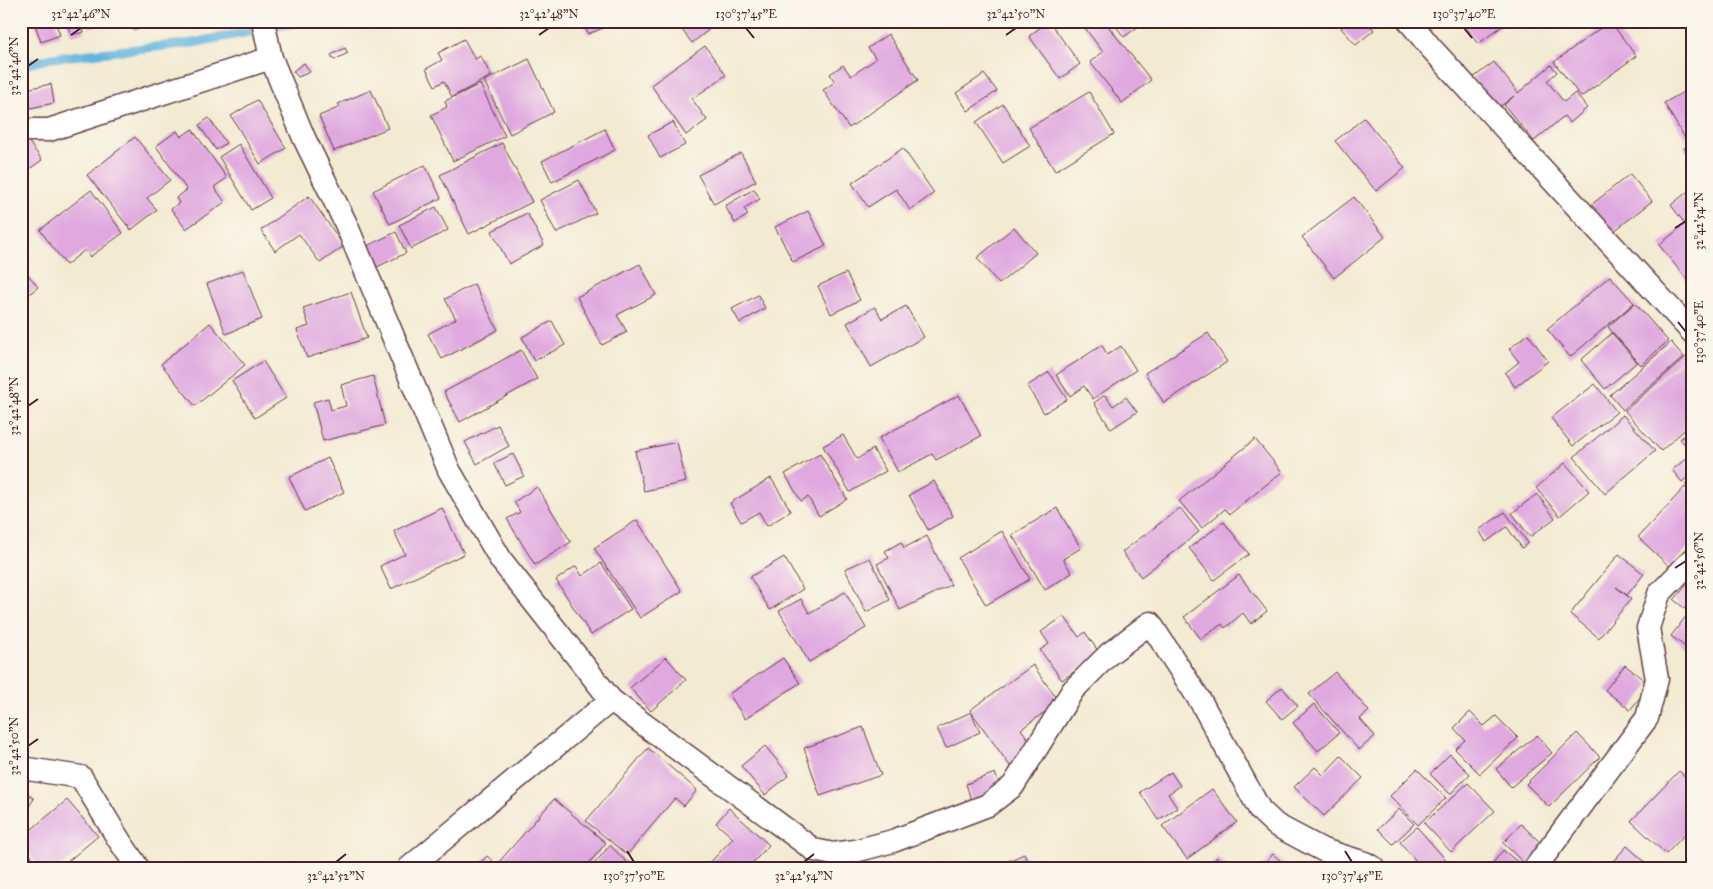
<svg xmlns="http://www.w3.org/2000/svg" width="1713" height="889" viewBox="0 0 1713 889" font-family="'IM FELL Great Primer',serif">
	<rect width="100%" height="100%" fill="#fbf7ec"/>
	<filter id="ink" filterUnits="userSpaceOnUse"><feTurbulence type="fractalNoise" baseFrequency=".02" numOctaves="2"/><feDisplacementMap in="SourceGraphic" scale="10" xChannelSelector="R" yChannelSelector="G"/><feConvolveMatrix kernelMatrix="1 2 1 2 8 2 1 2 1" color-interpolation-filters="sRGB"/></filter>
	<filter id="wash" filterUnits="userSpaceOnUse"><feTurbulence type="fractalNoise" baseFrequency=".0096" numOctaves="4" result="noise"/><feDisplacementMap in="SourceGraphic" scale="20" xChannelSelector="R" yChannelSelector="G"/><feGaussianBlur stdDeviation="1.12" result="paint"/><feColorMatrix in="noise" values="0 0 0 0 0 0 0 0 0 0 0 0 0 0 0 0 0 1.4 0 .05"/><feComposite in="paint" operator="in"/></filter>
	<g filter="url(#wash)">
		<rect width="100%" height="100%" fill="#f3ead2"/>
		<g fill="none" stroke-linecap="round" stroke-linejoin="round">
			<!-- stream -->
			<path stroke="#60b3dc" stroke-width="9" d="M21,66L52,58L192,43L306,21"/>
		</g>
		<g id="blocks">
			<!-- building -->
			<path fill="#dfa8df" d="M34,21H55L60,35L41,42Z
				M66,21H81L84,32L71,35Z
				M88,21H109V22L89,28Z
				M130,21H164L165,22L133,30Z
				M582,21H620L588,34Z
				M675,21H720L692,43Z
				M1049,21L1080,64L1060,79L1029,36Z
				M1086,21H1104L1151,80L1122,103L1090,62L1103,52L1082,24Z
				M1112,21H1146L1124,37Z
				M1349,21H1366L1374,30L1356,45L1341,28Z
				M1462,21H1509L1478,44Z
				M1610,21L1636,56L1581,97L1554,62Z
				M888,34L918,80L849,128L823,90L835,82L830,74L843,65L851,76L876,59L868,48Z
				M464,39L475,59L481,56L491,76L452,97L444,81L435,86L426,69L442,60L438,53Z
				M705,46L726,75L692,99L707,120L686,135L651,85Z
				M345,48L348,53L334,60L331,55Z
				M529,59L554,112L510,134L484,81Z
				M1494,62L1518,93L1551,65L1557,72L1547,81L1564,102L1575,93L1587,108L1570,123L1564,116L1534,141L1504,105L1514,96L1497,109L1473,78Z
				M304,63L310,72L298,77L293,71Z
				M984,74L997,91L968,111L956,93Z
				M51,84L54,103L21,110V90Z
				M480,84L505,136L453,161L431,115L447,107L445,101Z
				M1692,87V136L1686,140L1664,103Z
				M371,90L388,128L334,151L319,116L340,107L338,104Z
				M1089,92L1114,134L1055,171L1029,128Z
				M257,100L286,148L260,164L231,116Z
				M1003,104L1030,146L1003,163L976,122Z
				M209,118L226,143L216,150L199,125Z
				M1364,118L1405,168L1376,191L1335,141Z
				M673,122L685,145L660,158L648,135Z
				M192,129L227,178L214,187L225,202L186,229L171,209L179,203L176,198L187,190L156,146L177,131L181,137Z
				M605,129L615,150L552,182L542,161Z
				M135,137L170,180L147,198L157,210L131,230L87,175Z
				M26,138L42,160L25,172L21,167V141Z
				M1692,142V159L1684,148Z
				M502,143L532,202L469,234L440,175Z
				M239,144L271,198L251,210L219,157Z
				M903,148L934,193L910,210L896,189L868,207L852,183Z
				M741,153L756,181L714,204L698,175Z
				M425,165L441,198L390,224L373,191Z
				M1630,174L1652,201L1613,232L1591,205Z
				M579,180L596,213L556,233L540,200Z
				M1692,188V279L1688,281L1659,245L1685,224L1671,205Z
				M754,189L760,199L744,208L748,215L735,223L725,206Z
				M91,190L123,233L90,257L85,250L66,265L40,230Z
				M309,196L344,246L320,263L299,234L275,251L261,230Z
				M1354,197L1385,237L1334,278L1302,237Z
				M436,207L448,230L411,249L399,225Z
				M808,211L826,246L793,262L775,227Z
				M527,213L544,245L509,264L492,231Z
				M1014,227L1036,253L999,284L977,258Z
				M396,232L406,253L377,267L367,246Z
				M640,264L656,295L617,315L627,332L602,345L577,297Z
				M22,267L38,287L21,301V268Z
				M243,270L262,319L226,334L207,284Z
				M846,273L860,300L831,314L818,286Z
				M1610,276L1634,303L1570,357L1547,329Z
				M474,284L498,330L442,359L428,334L456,319L445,299Z
				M351,292L367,338L307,358L297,330L309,326L303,308Z
				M758,295L765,308L740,323L732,309Z
				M1635,303L1668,341L1641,365L1608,327Z
				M906,306L924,337L871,367L847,323L875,307L882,319Z
				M552,321L565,345L534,361L522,337Z
				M210,323L245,365L195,406L161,364Z
				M1208,333L1227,362L1164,403L1145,373Z
				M1612,333L1637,362L1605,389L1581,360Z
				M1528,334L1548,361L1515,387L1505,373L1519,362L1509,349Z
				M1671,342L1684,357L1623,410L1610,395Z
				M1102,345L1107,355L1121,346L1136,370L1093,399L1084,386L1070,396L1056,375Z
				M521,350L537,379L460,422L444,392Z
				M1686,357L1692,363V423L1661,451L1625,411Z
				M263,361L286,398L255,418L232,381Z
				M1049,372L1067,399L1044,413L1027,386Z
				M373,376L385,425L323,441L313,402L328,398L331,410L346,406L341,385Z
				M1595,384L1617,412L1573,446L1551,418Z
				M959,395L981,436L936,460L932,454L898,472L879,438Z
				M1105,395L1113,406L1126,397L1137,412L1111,429L1094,403Z
				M1623,415L1655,451L1605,494L1574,457Z
				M498,425L509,446L477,464L465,442Z
				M1692,429V452L1680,439Z
				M843,435L857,459L873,449L886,471L850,492L823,446Z
				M1255,439L1282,472L1230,514L1225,509L1202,528L1179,501Z
				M677,442L686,482L644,491L635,451Z
				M513,454L524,476L505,485L494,463Z
				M820,454L847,499L819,516L808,497L801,501L785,474Z
				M1692,454V474L1682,482L1672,470Z
				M328,458L344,492L305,511L289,477Z
				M1565,463L1589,491L1560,516L1536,488Z
				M771,478L791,511L767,526L759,512L741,522L730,503Z
				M1692,478V491L1685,484Z
				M934,481L953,516L928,530L909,495Z
				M537,487L571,542L535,565L507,519L520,512L514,502Z
				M1685,487L1692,494V543L1670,567L1638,537Z
				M1537,494L1555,518L1530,537L1512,513Z
				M442,508L464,554L391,589L380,566L405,554L394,531Z
				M1057,508L1081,548L1063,559L1072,573L1045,590L1012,535Z
				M1180,508L1199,532L1141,577L1122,552Z
				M1505,512L1528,543L1522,548L1507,527L1486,542L1479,530Z
				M637,520L682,591L640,618L594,548Z
				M1224,522L1249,554L1214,580L1189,548Z
				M1002,531L1030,579L986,605L958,558Z
				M927,536L951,585L900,610L877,564L889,558L885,551L901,542L904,548Z
				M1619,554L1644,574L1627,595L1616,587L1631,599L1599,638L1570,614Z
				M784,557L803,589L770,610L750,577Z
				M870,558L890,600L866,612L845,569Z
				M601,563L631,609L591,635L556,580L576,566L582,576Z
				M1239,575L1267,611L1251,624L1243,613L1225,628L1222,624L1201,639L1184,617Z
				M1692,578V614L1674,600Z
				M845,592L866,628L809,662L779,611L801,599L809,613Z
				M1687,615L1692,619V652L1671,636Z
				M1064,616L1079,637L1085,632L1100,654L1062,680L1040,650L1049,644L1041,632Z
				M666,657L686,680L651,711L630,688Z
				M783,658L800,683L745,719L729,694Z
				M1033,665L1059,702L1021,729L1035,748L1010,766L970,710Z
				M1625,665L1650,685L1630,710L1605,690Z
				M1335,672L1369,711L1360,719L1375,736L1359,750L1309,694Z
				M1282,687L1298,706L1282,719L1266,701Z
				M1314,704L1339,733L1318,751L1293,723Z
				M971,712L980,732L946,748L937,728Z
				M1470,712L1484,726L1496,716L1518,738L1480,774L1455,749L1465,740L1454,728Z
				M863,727L881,775L820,796L804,748Z
				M1577,733L1600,757L1549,807L1526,784Z
				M1537,735L1552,753L1511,787L1496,769Z
				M765,746L789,775L765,795L741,766Z
				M648,748L697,790L684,806L675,798L627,855L586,821Z
				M1450,754L1470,774L1450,794L1430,774Z
				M1341,756L1363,778L1324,816L1294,787L1315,767L1323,775Z
				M1417,769L1446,798L1418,825L1390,796Z
				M1679,771L1692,783V827L1666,854L1631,821Z
				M1171,772L1180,786L1168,794L1177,808L1158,820L1140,792Z
				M995,773L1001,789L971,800L966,784Z
				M1468,783L1495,811L1451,852L1424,823Z
				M21,789L34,799L21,817Z
				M1212,789L1237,822L1187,859L1162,826Z
				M554,799L606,843L585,868H506L499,862Z
				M67,800L98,836L60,868H41L21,844V838Z
				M729,808L769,845L748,868H705L733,838L716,823Z
				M1399,809L1414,824L1393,844L1378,829Z
				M1521,824L1546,848L1527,866L1503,843Z
				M1417,827L1446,860L1437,868H1422L1400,842Z
				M610,845L632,868H591Z
				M1627,846L1645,862L1640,868H1607Z
				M21,848L36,868H21Z
				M1503,850L1525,868H1489Z
				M1024,854L1030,868H992Z
				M1273,854L1288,868H1261Z
				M487,856L500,868H475Z
				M1217,857L1230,868H1208Z"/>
		</g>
	</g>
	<g filter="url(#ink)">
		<use href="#blocks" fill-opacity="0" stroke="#633d44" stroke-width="1"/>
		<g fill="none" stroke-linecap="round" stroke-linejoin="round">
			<defs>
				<path id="street" d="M263,21L271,58L304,138L346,224L449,470L501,560L611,700L814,850L833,854L855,851L893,841L988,805L1013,786L1073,690L1109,654L1150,623L1201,702L1260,810L1276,825L1323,850L1365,863L1374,868
					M1409,21L1431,48L1692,332
					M21,130H49L271,58
					M21,768L81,777L119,840L138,868
					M409,868L611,700
					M1535,868L1647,718L1657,679L1648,628L1659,594L1692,560"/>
			</defs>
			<!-- street casing -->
			<use href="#street" stroke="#633d44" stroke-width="25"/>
			<!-- street -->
			<use href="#street" stroke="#fff" stroke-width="22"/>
		</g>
	</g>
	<!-- ticks -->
	<path fill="none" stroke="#4a1f2b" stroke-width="2" d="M746,28L754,38M1464,28L1472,38M71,35L81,28M539,35L549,28M1006,35L1016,28M28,66L38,59M1675,228L1686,221M1678,322L1686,332M28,406L38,399M1675,568L1686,561M28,746L38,739M627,851L634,862M1345,851L1352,862M336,862L346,854M804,862L814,854"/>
	<!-- margin -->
	<rect width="1713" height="889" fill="none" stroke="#fbf7ec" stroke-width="55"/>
	<rect x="28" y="28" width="1658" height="834" fill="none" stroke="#4a1f2b" stroke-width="2"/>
	<g font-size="12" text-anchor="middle" fill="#4a1f2b">
		<text x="81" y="18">32°42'46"N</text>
		<text x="549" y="18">32°42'48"N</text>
		<text x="746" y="18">130°37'45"E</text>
		<text x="1016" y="18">32°42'50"N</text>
		<text x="1464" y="18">130°37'40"E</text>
		<text transform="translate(14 66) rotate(-90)" y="4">32°42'46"N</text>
		<text transform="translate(1699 221) rotate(-90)" y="4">32°42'54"N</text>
		<text transform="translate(1699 332) rotate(-90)" y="4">130°37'40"E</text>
		<text transform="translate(14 406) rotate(-90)" y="4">32°42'48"N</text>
		<text transform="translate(1699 561) rotate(-90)" y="4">32°42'56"N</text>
		<text transform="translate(14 746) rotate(-90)" y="4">32°42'50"N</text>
		<text x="336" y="880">32°42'52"N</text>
		<text x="634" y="880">130°37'50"E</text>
		<text x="804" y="880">32°42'54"N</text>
		<text x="1352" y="880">130°37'45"E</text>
	</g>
</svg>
